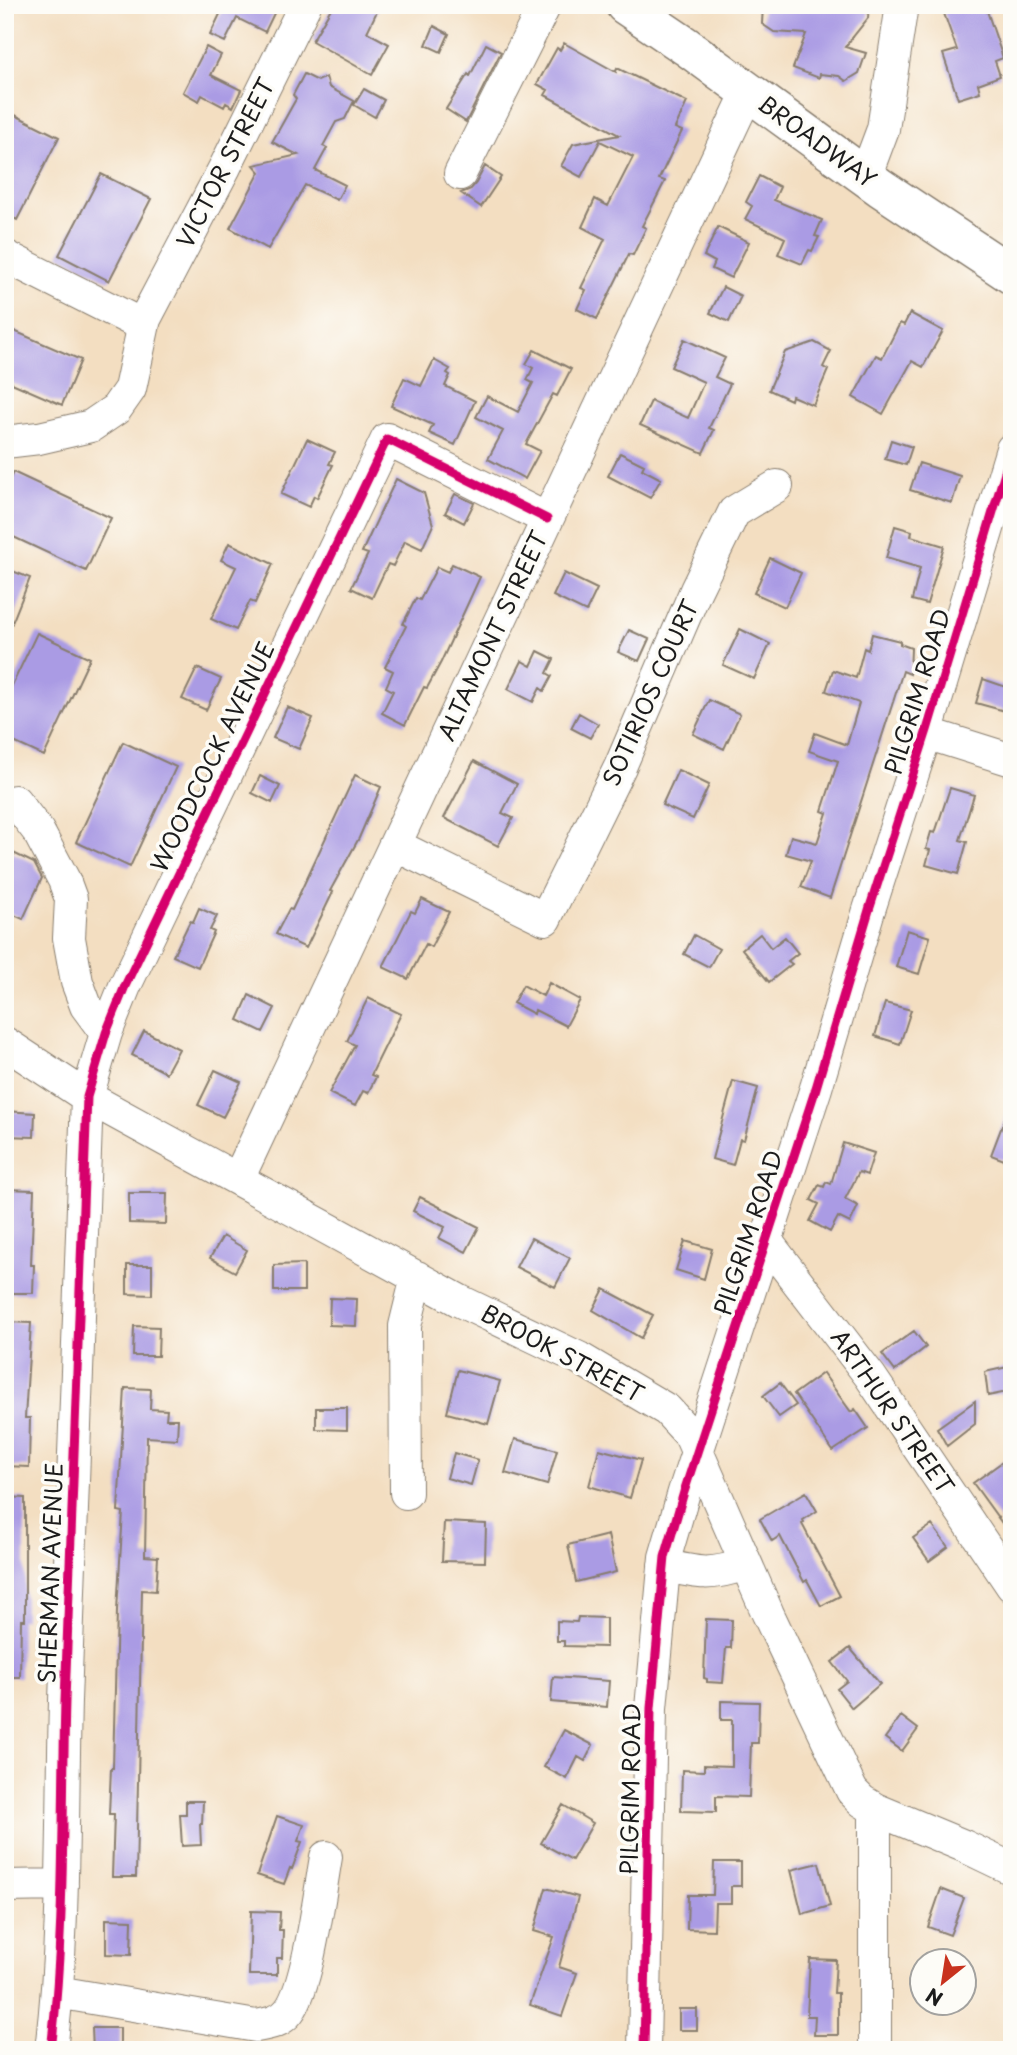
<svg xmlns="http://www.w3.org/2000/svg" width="1017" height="2055" viewBox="0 0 1017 2055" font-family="'Playpen Sans',sans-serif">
	<rect width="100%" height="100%" fill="#fdfcf7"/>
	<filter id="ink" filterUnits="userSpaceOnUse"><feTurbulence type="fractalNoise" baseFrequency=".0143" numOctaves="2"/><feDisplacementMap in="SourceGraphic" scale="14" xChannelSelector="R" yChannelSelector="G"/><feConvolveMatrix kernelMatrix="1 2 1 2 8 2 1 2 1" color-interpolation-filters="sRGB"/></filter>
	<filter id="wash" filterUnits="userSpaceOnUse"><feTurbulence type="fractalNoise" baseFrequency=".00686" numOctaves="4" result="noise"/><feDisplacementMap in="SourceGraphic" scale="28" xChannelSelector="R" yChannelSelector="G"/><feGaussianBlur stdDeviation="1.57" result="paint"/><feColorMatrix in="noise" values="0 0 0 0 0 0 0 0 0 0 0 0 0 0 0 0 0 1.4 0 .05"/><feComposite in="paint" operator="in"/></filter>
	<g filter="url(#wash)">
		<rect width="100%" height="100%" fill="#f3dec1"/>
		<g id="blocks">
			<!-- building -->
			<path fill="#aa9be4" d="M213,5H278L265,32L237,18L225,42L210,35L222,10Z
				M333,5H380L367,32L389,44L372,75L312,41Z
				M763,5H869L868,18L845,47L866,53L859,73L846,81L839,76L820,74L819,78L793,68L806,34L774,32L762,24Z
				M941,5H985L1003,58L995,61L1000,76L978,84L980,92L958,99L943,54L957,50Z
				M434,26L449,34L441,52L426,45Z
				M564,43L616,72L617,68L687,102L675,128L682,131L659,179L665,181L642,226L646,228L633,255L629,254L597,319L577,309L586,290L581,288L605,239L582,227L595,199L608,206L633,157L600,141L581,177L561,166L573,144L619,135L545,95L548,90L537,84L557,48L560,50Z
				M486,44L501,52L466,122L446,109L468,74L470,76Z
				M206,47L221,55L211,75L241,90L233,107L226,103L224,107L202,95L199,101L183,92Z
				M304,74L318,81L326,77L329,87L354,101L345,119L336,122L323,146L327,148L315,170L345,185L337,200L305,185L268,249L230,228L260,172L254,165L298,155L272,142L296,99L293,95Z
				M364,89L384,100L375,117L354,105Z
				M5,110L59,137L17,220L5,214Z
				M485,166L501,177L481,207L461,193L471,189L476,183Z
				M101,174L151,199L109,281L59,255Z
				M759,176L780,187L774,200L822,220L815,236L819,237L812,251L809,250L802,264L778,254L785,238L745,219L752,206L746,202Z
				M718,227L749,242L731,278L712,269L715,262L704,256Z
				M723,287L741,296L729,322L710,313Z
				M910,313L943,331L923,367L912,361L883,414L853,397L876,355L882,358L900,323L904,325Z
				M5,327L81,360L62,405L5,380Z
				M684,339L725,358L715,377L730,384L709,428L714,430L703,453L640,425L651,401L688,418L704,382L671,367Z
				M814,342L831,351L823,367L828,370L813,405L792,396L791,400L769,390L785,352Z
				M534,350L571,369L557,396L553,394L526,444L540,451L525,479L488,459L503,431L476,417L487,396L518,412L533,383L527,380L533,368L526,364Z
				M434,360L450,369L447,373L450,375L445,386L475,401L455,445L429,433L433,425L391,406L404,378L421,386Z
				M307,439L335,452L329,464L333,465L317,498L314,496L309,507L281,494Z
				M891,440L912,447L906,465L885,459Z
				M620,453L644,465L642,469L661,479L650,498L608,476Z
				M919,463L960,476L952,503L910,490Z
				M13,472L111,518L86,571L5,533V489Z
				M396,479L424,493L433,525L422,549L405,541L393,566L388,564L372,598L351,588L368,554L362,552Z
				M455,494L474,503L464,523L445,513Z
				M895,526L912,531L911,536L944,546L927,604L912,600L920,568L886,558Z
				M229,543L273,564L255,603L250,601L236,630L211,619L236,567L221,560Z
				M770,558L801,573L785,607L754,593Z
				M452,564L480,577L441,662L427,688L424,687L405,725L382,713L393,691L386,687L393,671L385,667L406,626L403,624L416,598L420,600L437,567L448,572Z
				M5,568L30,578L6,638H5Z
				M564,573L597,589L586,612L553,596Z
				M740,629L770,644L754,679L723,665Z
				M629,630L649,639L639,661L618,652Z
				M37,633L90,658L44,756L5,738V700Z
				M872,634L900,641V644L911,648L910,674L903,671L830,898L801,887L811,861L786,854L791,836L817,843L827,813L822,811L838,761L809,751L815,733L847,745L859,703L826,691L833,670L856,678L864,648L868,650Z
				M538,651L554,659L547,673L552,676L544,691L540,688L533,702L508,689L522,661L531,666Z
				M197,668L221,679L206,710L182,699Z
				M983,679L1012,689V713L976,703Z
				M709,700L740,714L724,749L693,734Z
				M287,707L313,718L299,749L273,738Z
				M579,713L598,724L590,738L571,728Z
				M123,742L176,767L130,867L76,842Z
				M474,761L517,784L502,813L513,818L498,846L444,818Z
				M678,770L709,785L693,819L662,805Z
				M355,775L381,787L359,838L330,891L333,892L306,948L276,934L289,909L292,910Z
				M260,776L280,786L272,803L252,793Z
				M950,788L974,795L960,840L967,842L958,874L926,865L930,850L926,849L931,832L935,833Z
				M5,849L34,863L42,878L23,919L5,911Z
				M422,899L449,912L431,947L426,944L408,979L383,967L411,911L415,913Z
				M199,908L217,916L210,930L214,932L198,967L173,956L190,921L193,922Z
				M907,930L930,937L919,974L896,967Z
				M760,934L771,948L785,937L798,953L788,961L792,964L769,982L742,949Z
				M694,935L719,949L709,967L684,954Z
				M549,983L580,1000L566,1026L535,1010L534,1014L513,1003L523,985L543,996Z
				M249,995L275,1008L263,1032L238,1020Z
				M368,998L401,1014L371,1075L376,1077L368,1093L363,1091L355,1106L329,1093L355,1045L347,1041Z
				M885,1003L911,1010L900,1044L875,1036Z
				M144,1031L179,1049L166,1073L132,1055Z
				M215,1070L241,1082L223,1117L198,1105Z
				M733,1081L758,1088L744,1140L740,1139L733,1165L712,1159Z
				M1010,1105L1012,1106V1163L991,1155Z
				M5,1111L35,1113L34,1137L5,1136Z
				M843,1143L874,1153L867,1175L859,1172L845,1199L858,1206L850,1223L838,1217L830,1232L810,1221L819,1204L811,1200L819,1185L824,1187L826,1182L831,1184Z
				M5,1189L34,1190L31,1265H34L33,1293H8L10,1217H5Z
				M129,1193H167L166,1224L129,1223Z
				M420,1197L479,1227L466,1252L439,1238L445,1227L413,1211Z
				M223,1236L247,1250L235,1272L210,1258Z
				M531,1238L570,1258L555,1287L516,1267Z
				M685,1241L712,1249L704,1279L676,1270Z
				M304,1264V1291H274V1265Z
				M127,1265H152V1295L127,1294Z
				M604,1289L653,1315L641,1338L593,1310Z
				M330,1298L357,1299L356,1326L329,1325Z
				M7,1322L31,1323L25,1418H30L29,1467L5,1466Z
				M134,1326L159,1327L158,1356H133Z
				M914,1331L926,1347L895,1371L882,1354Z
				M1012,1366V1391L988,1396L985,1372Z
				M458,1370L500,1381L488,1424L447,1413Z
				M823,1373L851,1412L855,1409L868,1428L833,1451L794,1394Z
				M780,1383L796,1405L779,1417L763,1396Z
				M125,1388L151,1389L150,1409L167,1410L166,1419H178L177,1439L147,1437L145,1556L158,1557L156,1591L142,1590L136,1877H112L114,1814H109L111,1768H113L117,1610L123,1512L118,1511Z
				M975,1401V1424L947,1446L937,1428Z
				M316,1408H347V1430L316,1429Z
				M515,1439L557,1450L547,1485L505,1473Z
				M599,1449L641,1460L630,1498L589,1486Z
				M454,1453L478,1460L471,1485L447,1478Z
				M1012,1455V1537L973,1483Z
				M806,1492L817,1511L803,1520L804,1522L802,1524L840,1596L821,1606L807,1580L804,1582L780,1536L772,1541L760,1519Z
				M5,1497L25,1498V1620H21L20,1677H5Z
				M444,1522L486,1524L485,1562L442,1561Z
				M932,1525L948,1547L929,1561L913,1538Z
				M608,1535L616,1572L576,1582L568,1545Z
				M578,1617L606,1618V1647L564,1646V1641H557V1621L577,1622Z
				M706,1619L732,1620L731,1648H726L723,1683L707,1682V1679L704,1678Z
				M850,1648L880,1684L852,1708L837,1689L847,1681L832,1662Z
				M553,1677L609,1681L607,1707L551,1702Z
				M721,1701L759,1702L758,1743H751L749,1797L716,1796V1812L681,1811L682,1770L704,1771V1765L732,1766V1720H721Z
				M901,1716L918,1729L902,1751L885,1738Z
				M564,1730L593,1745L585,1761L578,1757L567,1779L544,1767Z
				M186,1801H203L202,1824H200L201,1845L182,1846L180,1814H186Z
				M563,1805L593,1823L572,1860L541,1843Z
				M277,1816L304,1825L298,1841L302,1842L292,1869L290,1868L284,1884L257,1875Z
				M714,1862H741V1886H731V1903H715L714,1930L687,1929L688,1895H713Z
				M819,1863L830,1906L802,1914L791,1870Z
				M546,1888L578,1897L559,1967L577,1973L562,2016L530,2005L554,1937L534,1931Z
				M941,1889L964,1898L950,1935L928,1927Z
				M251,1911L280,1912L279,1930H283L282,1958H277V1975H249Z
				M106,1919L132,1920L131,1955L106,1954Z
				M810,1959L836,1960L834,1993H838V2035H814L815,2016H807Z
				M679,2009H697V2030H679Z
				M92,2028H120V2050H93Z"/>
		</g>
	</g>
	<g filter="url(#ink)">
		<use href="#blocks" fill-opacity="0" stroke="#887d6e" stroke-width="2"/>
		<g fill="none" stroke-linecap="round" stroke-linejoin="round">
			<defs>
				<path id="minor" d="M460,174L545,5
					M865,177L883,129L902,5
					M5,256L132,320L145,319L130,389L116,409L91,426L39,438L5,442
					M145,319L225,167L305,5
					M926,733L1012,760
					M15,801L38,831L64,880L71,899L69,938L77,982L86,1006L106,1033
					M395,845L545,919L620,767L696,590L734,512L777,486
					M5,1043L87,1097L460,1301L579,1358L667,1410L690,1435L768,1614L852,1791L862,1801L875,1809L964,1846L1012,1869
					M238,1179L748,92
					M767,1242L870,1376L1012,1586
					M406,1493L405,1326L417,1277
					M664,1565C699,1574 711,1576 746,1564
					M875,1809V2050
					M5,1886L62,1885
					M57,1992L256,2026C268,2024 281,2022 289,2011C308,1987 320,1891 326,1857
					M51,2050C65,1934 62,1817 65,1701C72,1500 81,1299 87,1097L106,1033L125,986L387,439L547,519
					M644,2050L651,1708L665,1557L684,1492L816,1088L869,910L927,730L1012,449"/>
				<path id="major" d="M625,5L687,47L881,188L1012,275"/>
			</defs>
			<!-- minor casing -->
			<use href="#minor" stroke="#887d6e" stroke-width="34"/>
			<!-- major casing -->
			<use href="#major" stroke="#887d6e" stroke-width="41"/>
			<!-- minor -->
			<use href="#minor" stroke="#fff" stroke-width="32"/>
			<!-- major -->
			<use href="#major" stroke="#fff" stroke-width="38"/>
			<defs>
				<path id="cycleway" d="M51,2050C65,1934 62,1817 65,1701C72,1500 81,1299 87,1097L106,1033L125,986L387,439L547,519
					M644,2050L651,1708L665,1557L684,1492L816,1088L869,910L927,730L1012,449"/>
			</defs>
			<!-- cycleway casing -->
			<use href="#cycleway" stroke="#fdfcf7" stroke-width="13"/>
			<!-- cycleway -->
			<use href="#cycleway" stroke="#d6006c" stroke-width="9"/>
		</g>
	</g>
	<g text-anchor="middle" stroke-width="7" stroke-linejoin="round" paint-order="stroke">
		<!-- street labels -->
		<g font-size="23" fill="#1c1c1c" stroke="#fdfcf7">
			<text transform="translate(817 142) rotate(36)" y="8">BROADWAY</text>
			<text transform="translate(226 163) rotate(-63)" y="8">VICTOR STREET</text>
			<text transform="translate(493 636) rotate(-65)" y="8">ALTAMONT STREET</text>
			<text transform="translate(918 692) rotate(-73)" y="8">PILGRIM ROAD</text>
			<text transform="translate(651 693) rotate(-66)" y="8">SOTIRIOS COURT</text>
			<text transform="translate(213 757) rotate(-64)" y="8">WOODCOCK AVENUE</text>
			<text transform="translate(749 1233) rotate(-72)" y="8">PILGRIM ROAD</text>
			<text transform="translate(562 1354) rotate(28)" y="8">BROOK STREET</text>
			<text transform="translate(892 1412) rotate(55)" y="8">ARTHUR STREET</text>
			<text transform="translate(51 1573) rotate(-88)" y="8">SHERMAN AVENUE</text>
			<text transform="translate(631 1789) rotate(-89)" y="8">PILGRIM ROAD</text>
		</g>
	</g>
	<!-- margin -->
	<rect width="1017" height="2055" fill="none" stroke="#fdfcf7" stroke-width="28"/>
	<!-- north arrow -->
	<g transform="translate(943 1982) rotate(210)"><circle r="33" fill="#fdfcf7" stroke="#a3a29f" stroke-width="2"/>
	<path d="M0-5L12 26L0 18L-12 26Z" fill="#c8321e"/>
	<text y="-10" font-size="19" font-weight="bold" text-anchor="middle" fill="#1c1c1c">N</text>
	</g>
</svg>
